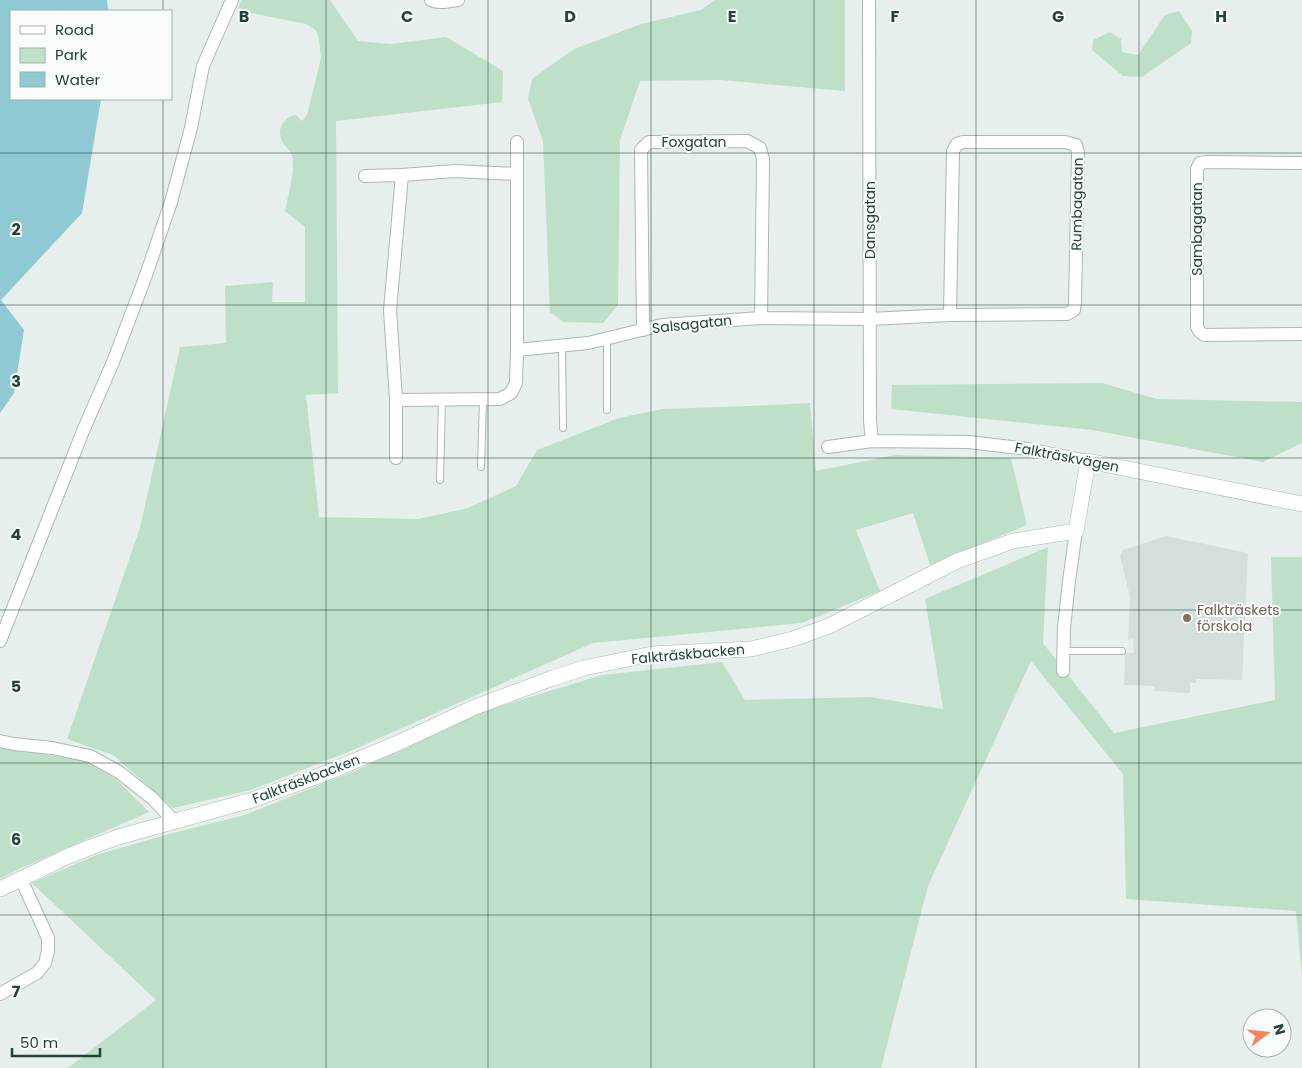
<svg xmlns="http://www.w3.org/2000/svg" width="1302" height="1068" viewBox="0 0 1302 1068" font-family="Poppins,sans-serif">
	<rect width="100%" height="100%" fill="#e6efeb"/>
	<!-- built -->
	<path fill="#d4dfda" d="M1166,536L1248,553L1242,680L1196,679V683H1190V693L1155,691V686L1124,685L1125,653H1134L1133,639L1128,640L1130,597L1120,556L1123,550Z"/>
	<!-- green -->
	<path fill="#bfe0c8" d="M241,0H330L358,41L391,44L446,37L503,71L502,102L336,121L338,393L306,395L319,517L419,519L468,508L516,486L537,450L619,418L662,409L750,406L810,403L816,471L895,455L1011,458L1027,525L930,565L913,513L856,530L880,591L802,623L593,643L348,752L251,790L173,808L113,755L67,739L140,528L180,347L226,343L225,286L273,282L272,302H305V227L285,211C288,196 294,175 293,161C293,151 286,149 282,141C276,129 284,116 296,115L302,121L307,115L321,58L319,40L316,30L306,24L252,13H243L238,8Z
		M715,0H845V91L720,80L640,81L620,140L618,305L603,323L564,322L550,312L543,141L528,99L532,79L574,49L641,24L701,10Z
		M1179,11L1192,31L1191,43L1142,77L1123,76L1092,50L1093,40L1110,32L1121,39L1122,52L1138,55L1165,15Z
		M1102,383L1157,399L1302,402V443L1263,462L1092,430L891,409L892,385Z
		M1048,547L1043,643L1114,733L1275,700L1271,557H1302V977L1296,911L1126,899L1123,774L1031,661L928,886L881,1068H68L156,1000L32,883L96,855L173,833L245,815L359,769L484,711L602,675L722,662L745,700L870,697L943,709L925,599Z
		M0,748L83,760L116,779L149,812L19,869L0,879Z"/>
	<!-- water -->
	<path fill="#8ec9d4" d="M0,0H107L108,11H11V99H101L82,213L1,300L24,330L14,393L0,413Z"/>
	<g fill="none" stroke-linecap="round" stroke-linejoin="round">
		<defs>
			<path id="lane" d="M562,346L563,428
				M607,410V339
				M481,467L483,399
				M440,480L442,399
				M1064,651H1122"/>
			<path id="street" d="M431,0C440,4 449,1 458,0
				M869,0L870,421L872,441
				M1302,163L1207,162L1200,163L1197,169V327L1200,332L1204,335L1302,334
				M455,171L517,174V350L516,383L511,393L500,399L396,400L390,310L402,175Z
				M517,174V142
				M365,176L402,175
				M643,330L641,150L649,142L747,141L760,148L763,159L761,318
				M517,350L588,343L662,325L761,318L870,319L950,315L1067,314L1074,310L1075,303L1078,153L1076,145L1065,142H963L957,144L953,151L950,315
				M828,447L872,441L969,442L1027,449L1088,461
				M396,458V400
				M0,641L83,431L113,362L145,278L171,202L191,128L203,66L232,0
				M1063,671L1064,628L1069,581L1076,531
				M0,741L14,744L52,748L90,756L119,772L153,799L174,821
				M0,994L37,973L45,963L48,951V938L21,879"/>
			<path id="secondary" d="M0,889L64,858L91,847L118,837L252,800L321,775L398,743L475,707L550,679L584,668L652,654L751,649L793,639L829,626L957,561L1013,541L1076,531L1088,461L1302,504"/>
		</defs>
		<!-- lane casing -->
		<use href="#lane" stroke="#a8b8b2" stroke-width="8"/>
		<!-- street casing -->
		<use href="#street" stroke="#a8b8b2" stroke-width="14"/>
		<!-- secondary casing -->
		<use href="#secondary" stroke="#a4bbb3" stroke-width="16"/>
		<!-- lane -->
		<use href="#lane" stroke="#fff" stroke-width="6"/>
		<!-- street -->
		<use href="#street" stroke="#fff" stroke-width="12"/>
		<!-- secondary -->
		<use href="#secondary" stroke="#fff" stroke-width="15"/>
	</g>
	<!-- grid -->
	<path fill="none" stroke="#24423a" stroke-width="1" stroke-opacity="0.55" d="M163,0V11M326,0V1068M488,0V1068M651,0V1068M814,0V1068M976,0V1068M1139,0V1068M163,99V1068M0,153H1302M0,305H1302M0,458H1302M0,610H1302M0,763H1302M0,915H1302"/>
	<!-- markers -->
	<circle fill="#8d6e63" stroke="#f7fbf9" stroke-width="2" cx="1187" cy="618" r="5"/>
	<g text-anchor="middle" stroke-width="4" stroke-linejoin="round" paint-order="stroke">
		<!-- street labels -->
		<g font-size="14" fill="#24423a" stroke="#f7fbf9">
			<text x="694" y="147">Foxgatan</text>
			<text transform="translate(1077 204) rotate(-89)" y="5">Rumbagatan</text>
			<text transform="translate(870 220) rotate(-90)" y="5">Dansgatan</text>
			<text transform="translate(1197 229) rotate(-90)" y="5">Sambagatan</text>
			<text transform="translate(692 324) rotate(-6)" y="5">Salsagatan</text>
			<text transform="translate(1067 457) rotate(11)" y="5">Falkträskvägen</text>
			<text transform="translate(688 654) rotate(-5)" y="5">Falkträskbacken</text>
			<text transform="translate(306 779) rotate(-21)" y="5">Falkträskbacken</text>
		</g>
		<!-- education labels -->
		<g font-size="14" fill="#785e54" stroke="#f7fbf9" text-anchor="start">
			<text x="1197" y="615">Falkträskets<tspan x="1197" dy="16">förskola</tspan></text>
		</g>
	</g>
	<g font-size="16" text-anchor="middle" font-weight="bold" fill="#24423a" stroke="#f7fbf9" stroke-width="4" stroke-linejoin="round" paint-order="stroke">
		<text x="244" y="22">B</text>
		<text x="407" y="22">C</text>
		<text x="570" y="22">D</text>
		<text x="732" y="22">E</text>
		<text x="895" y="22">F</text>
		<text x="1058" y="22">G</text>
		<text x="1221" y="22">H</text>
		<text x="16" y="235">2</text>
		<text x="16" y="387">3</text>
		<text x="16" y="540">4</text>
		<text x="16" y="692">5</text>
		<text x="16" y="845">6</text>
		<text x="16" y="997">7</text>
	</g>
	<!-- legend -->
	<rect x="10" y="10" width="162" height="90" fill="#f7fbf9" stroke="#a3b1ad"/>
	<rect x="20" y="26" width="25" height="8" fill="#ffffff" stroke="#a3b1ad"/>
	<text x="55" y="35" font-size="15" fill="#24423a">Road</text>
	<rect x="20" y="48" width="25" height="15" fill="#bfe0c8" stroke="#a3b1ad"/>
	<text x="55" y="60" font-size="15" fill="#24423a">Park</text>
	<rect x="20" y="72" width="25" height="15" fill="#8ec9d4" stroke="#a3b1ad"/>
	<text x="55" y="85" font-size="15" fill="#24423a">Water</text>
	<!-- north arrow -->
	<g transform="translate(1267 1033) rotate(74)"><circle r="24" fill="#f7fbf9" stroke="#a3b1ad"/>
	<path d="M0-4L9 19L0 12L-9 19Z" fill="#f4845f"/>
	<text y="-8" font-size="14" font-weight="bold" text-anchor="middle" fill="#24423a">N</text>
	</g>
	<!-- scale -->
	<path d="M12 1048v8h88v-8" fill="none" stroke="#24423a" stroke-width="2.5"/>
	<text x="20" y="1048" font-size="15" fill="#24423a" stroke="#f7fbf9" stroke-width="4" paint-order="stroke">50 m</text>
</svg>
